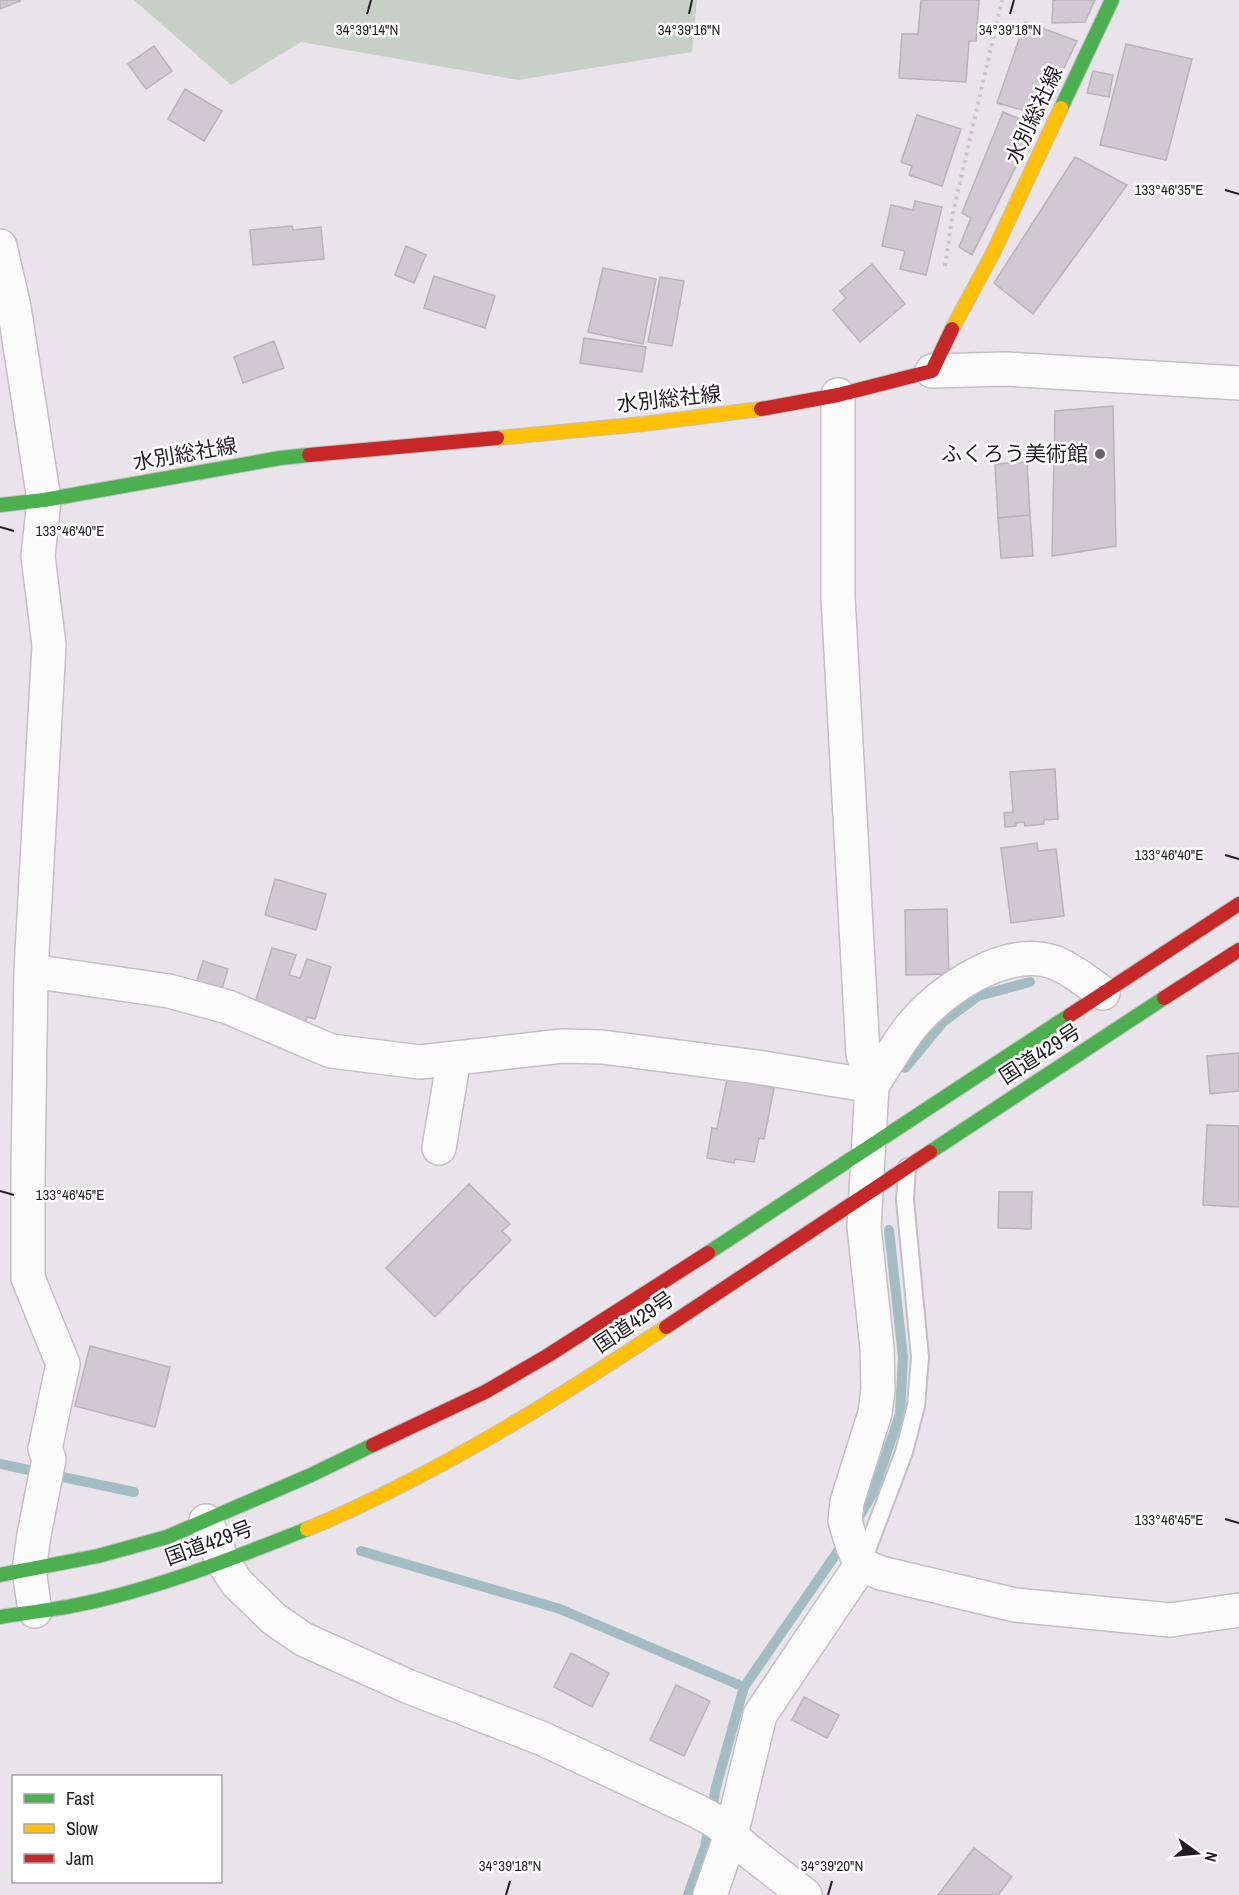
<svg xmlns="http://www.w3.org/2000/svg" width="1239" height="1895" viewBox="0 0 1239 1895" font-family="'Archivo Narrow','Noto Sans JP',sans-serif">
	<rect width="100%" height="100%" fill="#e9e3ea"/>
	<!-- green -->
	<path fill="#c7d0c6" d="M134,0H697L692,52L518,80L301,42L231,85Z"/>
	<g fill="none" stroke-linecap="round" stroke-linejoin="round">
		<!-- stream -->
		<path stroke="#a3bcc1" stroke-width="10" d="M905,1068L943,1022L978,996L1030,982
			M0,1464L134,1492
			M856,1522L873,1493L900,1414L903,1357L889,1230
			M361,1551L560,1609L744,1687L845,1541
			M688,1895L705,1847L716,1787L744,1687"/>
	</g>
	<!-- building -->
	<path fill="#d0c9d1" stroke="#b8b3b8" stroke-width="1.5" d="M0,0H20V1L0,9Z
		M921,0H979L976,41H969L966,82L899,78L902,34H918Z
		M1053,0H1095L1085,22L1052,23Z
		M1025,22L1077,41L1041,115L997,103Z
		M1126,44L1192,59L1166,160L1100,145Z
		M154,46L172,71L146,89L128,64Z
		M1093,71L1113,75L1109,97L1087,93Z
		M185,89L222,111L204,141L168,119Z
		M1003,112L1036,126L972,255L959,247L971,218L962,213Z
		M917,115L961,129L942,186L909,175L912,166L901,162Z
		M1075,157L1127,185L1033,314L994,283Z
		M915,201L942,207L926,275L900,269L905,251L882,246L891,205L913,210Z
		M292,226L293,230L321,227L324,259L253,265L250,230Z
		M406,246L426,255L414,283L395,275Z
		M872,264L905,304L860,342L833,310L846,298L840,291Z
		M603,268L656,279L643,344L588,332Z
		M434,276L495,296L485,328L424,308Z
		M660,277L684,281L672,346L648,342Z
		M584,338L646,347L642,372L580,363Z
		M274,341L284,368L243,383L234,357Z
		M1113,406L1116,546L1052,556L1055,411Z
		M1027,462L1030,515L998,518L995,464Z
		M1030,515L1033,556L1001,558L998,518Z
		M1055,769L1058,819L1044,820V824L1025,826L1024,822L1016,823V826L1005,827L1004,813L1013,812L1010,772Z
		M1037,843L1038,851L1056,849L1064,916L1011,923L1001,848Z
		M275,879L326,894L316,930L265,915Z
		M947,909L949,974L906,975L905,910Z
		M272,948L296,955L289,975L300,978L307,959L331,967L315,1019L307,1017L304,1026L253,1009Z
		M203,961L228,969L220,995L195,987Z
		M1239,1053V1091L1210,1094L1207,1056Z
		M727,1079L774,1088L764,1139L759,1138L754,1162L735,1159L734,1163L707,1158L712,1128L717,1129Z
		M1207,1125L1239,1126V1207L1203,1205Z
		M469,1184L510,1224L502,1231L511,1240L435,1317L386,1268Z
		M999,1192H1032L1031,1229L998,1228Z
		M90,1346L170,1367L155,1427L75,1406Z
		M571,1653L609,1673L592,1707L554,1687Z
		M676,1685L710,1701L684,1756L650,1740Z
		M804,1697L839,1715L827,1738L792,1720Z
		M974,1848L1012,1877L998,1895H938Z"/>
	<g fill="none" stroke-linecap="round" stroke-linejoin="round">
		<defs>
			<path id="lane" d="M862,1563L904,1452L916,1406L920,1357L905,1200L907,1167"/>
			<path id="street" d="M0,246L14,307L44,500L38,556L49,645L31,971L28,1174V1278L63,1364L45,1449L49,1459L34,1535L29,1570L35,1611
				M932,371L1006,369L1239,383
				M838,395V597L863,1054L872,1086L864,1227L877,1348L878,1390L875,1413L847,1502L845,1521L853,1547L861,1565L881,1573L1015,1605L1170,1620L1239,1610
				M31,971L169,991L228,1007L331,1051L420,1062L562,1046L602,1047L757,1067L872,1086C884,1067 896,1046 910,1028C939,991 1007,944 1056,963C1073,970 1088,983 1103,993
				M439,1148L454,1058
				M206,1521L223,1562L237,1583L274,1619L303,1639L407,1686L541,1738L697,1811L717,1822L746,1849L805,1895
				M710,1895L731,1835L760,1715L861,1565"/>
			<path id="fast" d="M1061,108L1112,0
				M0,505L44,500L280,458L309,455
				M930,1152L1164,998
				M708,1253L1070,1015
				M0,1575L98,1556L167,1537L311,1475L373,1445
				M0,1617C25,1613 52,1610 77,1605C156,1589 232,1559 307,1529"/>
			<path id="slow" d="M952,329L993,253L1061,108
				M497,438L643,424L761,409
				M307,1529C335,1518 362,1505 390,1491C487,1443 576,1386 666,1327"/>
			<path id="jam" d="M761,409L838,395L932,371L952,329
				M309,455L497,438
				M1164,998L1239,950
				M1070,1015L1239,904
				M666,1327L930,1152
				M373,1445L485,1392L547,1356L708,1253"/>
		</defs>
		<!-- lane casing -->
		<use href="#lane" stroke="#c4bfc4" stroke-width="20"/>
		<!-- street casing -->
		<use href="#street" stroke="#c4bfc4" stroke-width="36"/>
		<!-- fast casing -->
		<use href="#fast" stroke="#c4bfc4" stroke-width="16"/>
		<!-- slow casing -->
		<use href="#slow" stroke="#c4bfc4" stroke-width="16"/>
		<!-- jam casing -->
		<use href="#jam" stroke="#c4bfc4" stroke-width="16"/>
		<!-- path -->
		<path stroke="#c7c5c8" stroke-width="4" stroke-dasharray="3 4.5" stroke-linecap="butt" d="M945,266L953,212L1002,0"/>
		<!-- lane -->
		<use href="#lane" stroke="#fcfbfc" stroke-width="16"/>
		<!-- street -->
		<use href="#street" stroke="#fcfbfc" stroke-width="33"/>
		<!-- fast -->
		<use href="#fast" stroke="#4caf50" stroke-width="14"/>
		<!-- slow -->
		<use href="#slow" stroke="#ffc107" stroke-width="14"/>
		<!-- jam -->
		<use href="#jam" stroke="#c62828" stroke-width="14"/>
	</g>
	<!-- ticks -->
	<path fill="none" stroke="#221e23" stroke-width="2" d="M367,14L371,0M689,14L692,0M1010,14L1014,0M1225,190L1239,194M0,527L14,531M1225,855L1239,859M0,1191L14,1195M1225,1519L1239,1523M506,1895L510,1881M828,1895L832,1881"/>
	<!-- markers -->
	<circle fill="#686369" stroke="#fff" stroke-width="2" cx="1100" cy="454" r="6"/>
	<g text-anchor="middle" stroke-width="5" stroke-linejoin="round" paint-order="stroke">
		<!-- street labels -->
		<g font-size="21" fill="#221e23" stroke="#fff">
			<text transform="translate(1034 115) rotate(-65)" y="7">水別総社線</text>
			<text transform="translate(669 399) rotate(-6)" y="7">水別総社線</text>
			<text transform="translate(185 454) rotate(-10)" y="7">水別総社線</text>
			<text transform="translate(1040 1054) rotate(-33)" y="7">国道429号</text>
			<text transform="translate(634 1322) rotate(-34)" y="7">国道429号</text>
			<text transform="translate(209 1543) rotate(-20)" y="7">国道429号</text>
		</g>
		<!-- poi labels -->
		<g font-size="21" fill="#221e23" stroke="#fff" text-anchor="end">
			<text x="1088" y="461">ふくろう美術館</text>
		</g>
	</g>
	<g font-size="15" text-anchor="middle" fill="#221e23" stroke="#fff" stroke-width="5" stroke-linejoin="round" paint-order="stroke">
		<text x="367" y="35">34°39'14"N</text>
		<text x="689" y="35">34°39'16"N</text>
		<text x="1010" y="35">34°39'18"N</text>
		<text x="1169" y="195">133°46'35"E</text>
		<text x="70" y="536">133°46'40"E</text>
		<text x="1169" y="860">133°46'40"E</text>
		<text x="70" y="1200">133°46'45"E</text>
		<text x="1169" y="1525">133°46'45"E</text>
		<text x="510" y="1871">34°39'18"N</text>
		<text x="832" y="1871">34°39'20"N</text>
	</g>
	<!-- legend -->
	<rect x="12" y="1775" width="210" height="108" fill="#ffffff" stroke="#a7a5a7" stroke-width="1.5"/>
	<rect x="24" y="1794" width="30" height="9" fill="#4caf50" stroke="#a7a5a7" stroke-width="1.5"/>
	<text x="66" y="1805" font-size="18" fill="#221e23">Fast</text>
	<rect x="24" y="1824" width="30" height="9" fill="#ffc107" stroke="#a7a5a7" stroke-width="1.5"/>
	<text x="66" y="1835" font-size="18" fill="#221e23">Slow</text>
	<rect x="24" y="1854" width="30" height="9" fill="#c62828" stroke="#a7a5a7" stroke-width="1.5"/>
	<text x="66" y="1865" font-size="18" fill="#221e23">Jam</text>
	<!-- north arrow -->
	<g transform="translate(1197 1853) rotate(105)" stroke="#ffffff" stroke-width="4.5" paint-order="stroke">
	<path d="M0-4.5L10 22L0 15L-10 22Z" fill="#221e23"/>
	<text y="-9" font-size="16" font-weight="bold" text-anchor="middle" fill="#221e23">N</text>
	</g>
</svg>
